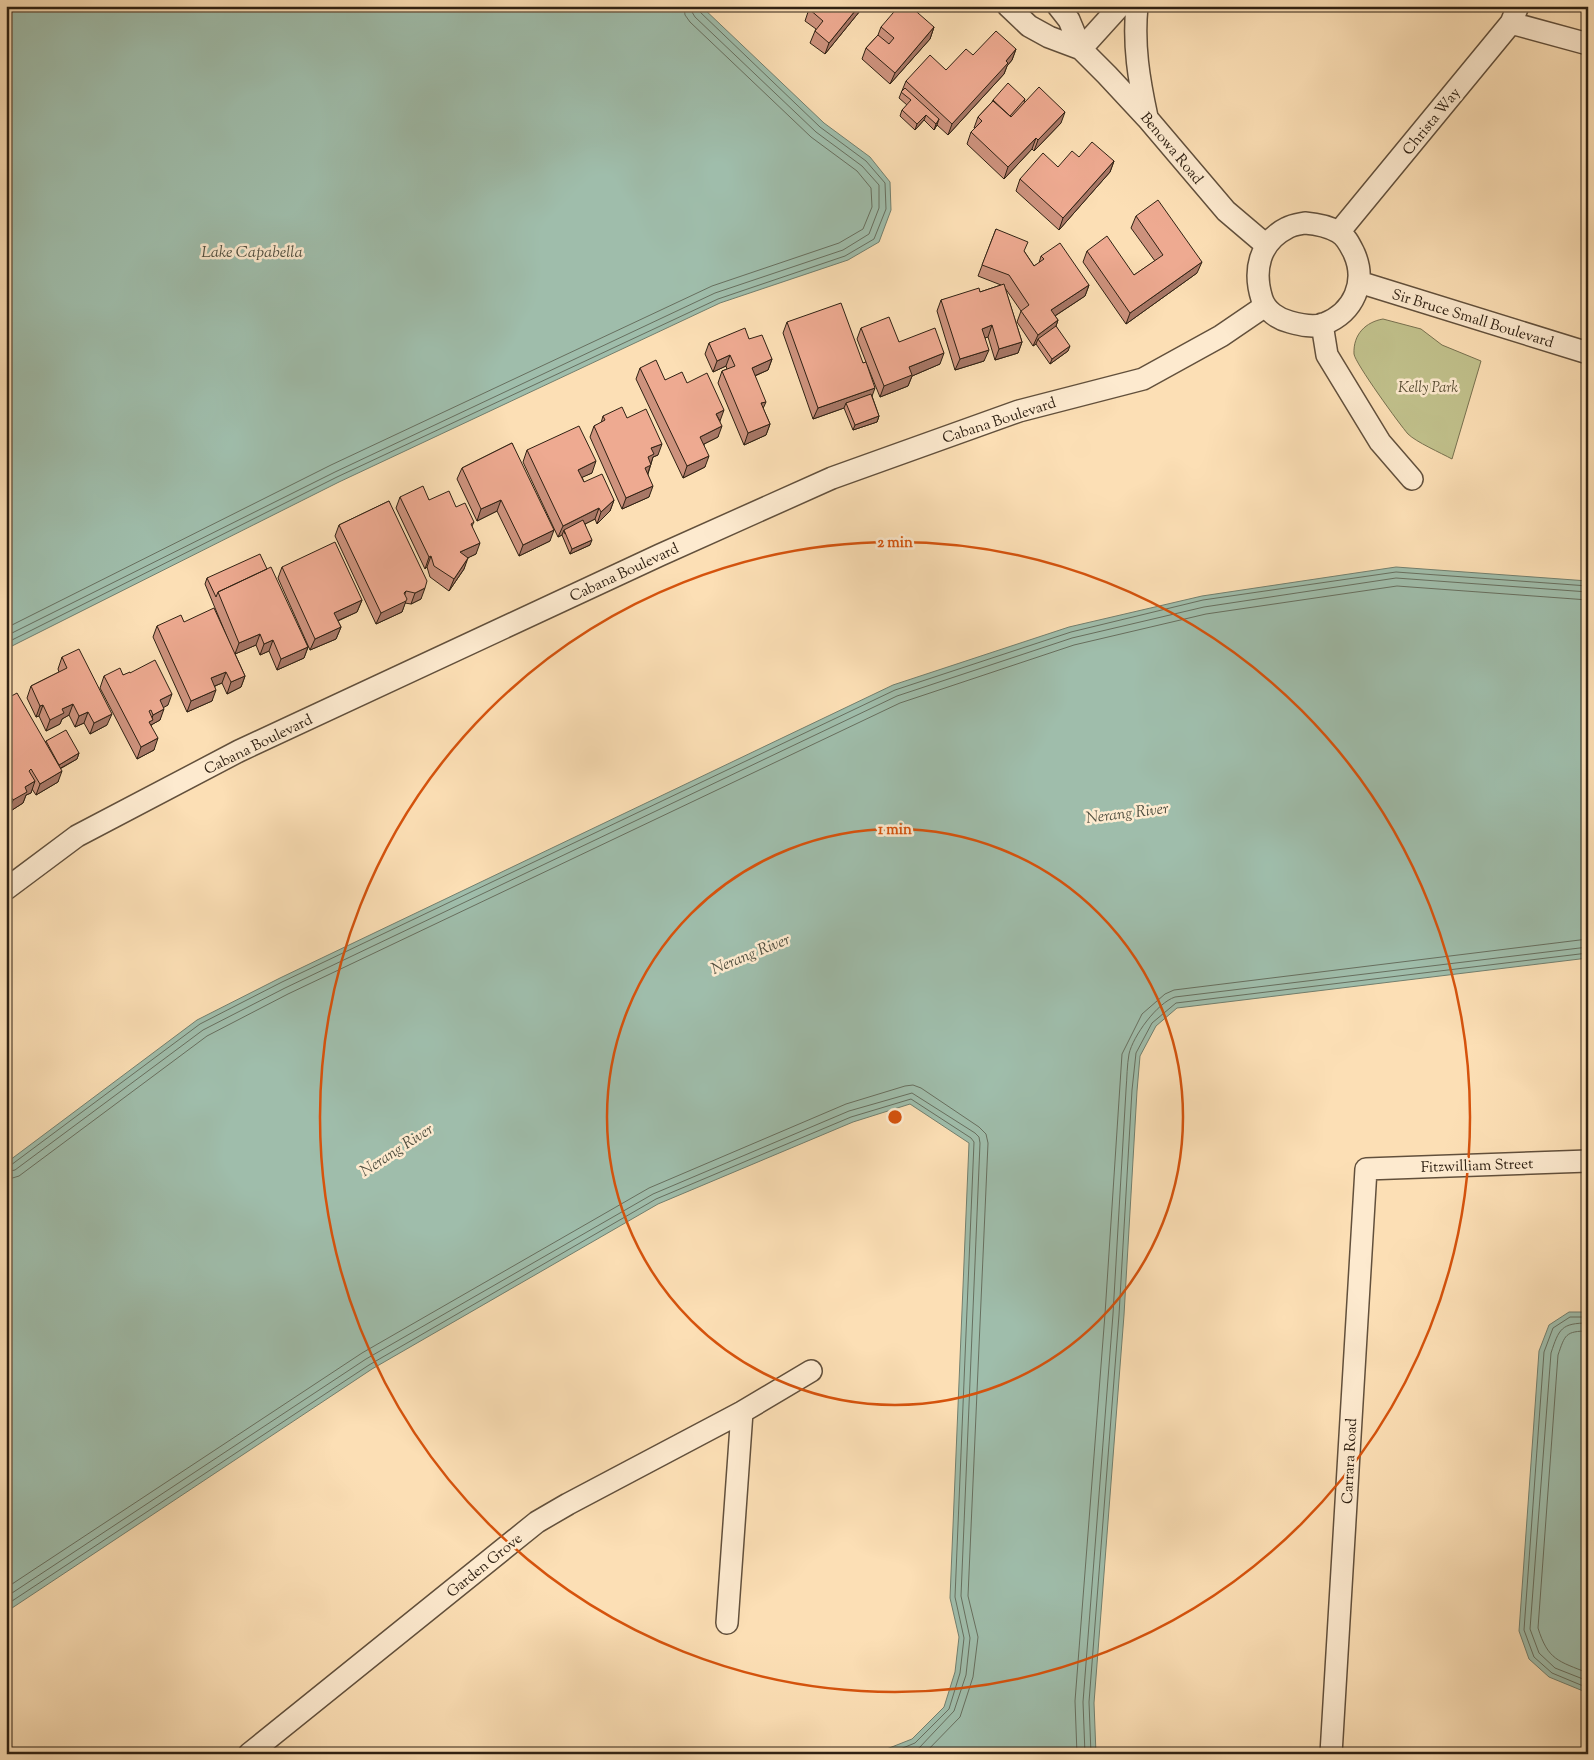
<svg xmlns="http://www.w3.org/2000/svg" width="1594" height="1760" viewBox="0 0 1594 1760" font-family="'Sorts Mill Goudy',serif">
	<rect width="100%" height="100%" fill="#fcdfb5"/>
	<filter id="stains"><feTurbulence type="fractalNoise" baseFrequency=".004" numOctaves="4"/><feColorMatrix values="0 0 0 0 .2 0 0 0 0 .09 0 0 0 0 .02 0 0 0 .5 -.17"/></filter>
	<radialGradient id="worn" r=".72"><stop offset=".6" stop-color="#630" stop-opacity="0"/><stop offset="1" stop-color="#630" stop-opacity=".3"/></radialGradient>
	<!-- green -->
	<path fill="#c1c18c" stroke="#787150" d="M1383,319L1421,329L1442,345L1481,361L1452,459C1441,453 1416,442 1408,434C1400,425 1355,363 1354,354C1353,334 1366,322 1383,319Z"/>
	<!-- water -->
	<path fill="#9fbdab" stroke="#727f6e" d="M6,6H701L824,123L870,157L890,182L891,210L879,242L848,260L720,303L339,482L6,649Z
		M1396,567L1588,581V958L1177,1008L1156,1026L1140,1056L1137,1091L1124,1315L1094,1703L1096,1754H874L912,1739L944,1707L955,1672L959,1637L950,1598L969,1143L910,1104L853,1122L658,1204L372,1369L6,1612V1163L197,1020L280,978L893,685L1069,627L1202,596Z
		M1569,1312H1588V1693L1549,1677L1529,1659L1519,1631L1539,1351L1549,1325Z"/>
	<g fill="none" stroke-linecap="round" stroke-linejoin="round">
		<!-- shore -->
		<path stroke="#676f5f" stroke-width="1" d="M6,628L331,465L712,286L839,243L863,229L872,207L871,188L857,171L811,137L690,22L685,15L684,6
			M6,636L335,472L715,293L843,250L869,234L879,208V185L862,166L816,132L695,17L692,12V6
			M6,643L337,477L718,299L845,256L874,239L886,209L885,183L866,161L820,127L700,12L698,6
			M6,1166L11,1165L200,1024L282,982L895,690L1071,632L1203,600L1396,572L1588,586
			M6,1172L15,1170L203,1030L285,988L897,696L1072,638L1204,607L1396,578L1588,592
			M6,1180L19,1176L207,1036L288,994L900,703L1074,645L1206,614L1397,586L1588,600
			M1588,1317H1570L1553,1328L1544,1352L1524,1630L1534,1657L1552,1673L1588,1688
			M1588,1323C1561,1323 1559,1329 1551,1353L1530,1629L1539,1653L1555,1668L1588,1681
			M1588,1331C1565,1331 1565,1335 1558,1355L1538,1628C1548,1660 1558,1661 1588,1673
			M6,1588L362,1353L649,1188L846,1104L905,1086L913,1085L921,1088L979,1127L986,1134L988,1143L968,1596L978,1637L973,1677L960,1717L924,1754
			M6,1597L366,1359L653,1194L849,1111L912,1093L975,1133L979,1137L980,1143L961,1596L970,1638L966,1675L954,1711L919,1748L905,1754
			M6,1605L369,1365L656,1199L851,1117L911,1099L971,1138L974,1142L955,1597L964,1638L960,1673L949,1709L915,1743L888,1754
			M1077,1754L1075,1701L1105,1314L1122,1054L1142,1014L1165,994L1174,990L1588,939
			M1085,1754L1083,1702L1113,1314L1126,1090C1127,1078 1127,1065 1129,1054C1133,1036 1157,1003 1175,997L1588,947
			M1091,1754L1089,1702L1119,1315L1132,1090L1136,1053L1152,1023L1176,1003L1588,953"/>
		<defs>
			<path id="minor" d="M1008,6L1029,26L1049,37L1081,49L1107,75L1147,118L1226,211L1266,245
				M1058,6L1069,20L1081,49
				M1137,6C1133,45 1139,80 1147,117
				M1511,23L1588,44
				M1081,49L1120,6
				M1305,223C1317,224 1328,226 1338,232C1346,236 1350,245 1354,253C1367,282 1354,312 1324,324C1313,328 1301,325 1290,322C1278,319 1266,311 1262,299C1253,271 1259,242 1287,228C1292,225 1300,224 1305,223Z
				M1339,232L1511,23L1518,6
				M1359,282L1588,353
				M1322,324L1327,355L1380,442L1412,479
				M6,889L77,836L239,751L660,555L832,478L1019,411L1143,379L1221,336L1265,306
				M727,1623L742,1412
				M249,1754L537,1522L568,1504L742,1412L811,1371
				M1331,1754L1366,1169L1588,1161"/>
		</defs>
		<!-- minor casing -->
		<use href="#minor" stroke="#62503c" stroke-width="24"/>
		<!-- minor -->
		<use href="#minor" stroke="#fdeacf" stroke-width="21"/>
	</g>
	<!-- wall -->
	<path fill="#cd927d" stroke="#2f2113" d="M812,6H864L825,54L810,43L815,31L816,29L805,21L809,9Z
		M881,27H934L930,39L890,84L862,59L866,48L878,35Z
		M1016,49L1012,60L1007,66L1004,74L948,135L937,125L934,130L924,120L915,130L900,116L902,110L907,105L899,98L906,81L946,70L973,55Z
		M1025,99L1024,102L1061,123L1034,151L1032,149L1004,179L967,144L971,132L975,128H974L978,117L992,102L993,100Z
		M1079,157L1114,161L1110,172L1059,230L1016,191L1020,179L1058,167Z
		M1136,216L1197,273L1126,324L1083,262L1087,251L1134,275L1155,261L1131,228Z
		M996,229L1024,251L1034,266L1039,263L1041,256L1089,285L1085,296L1055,316L1058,320L1056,326L1068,351L1050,364L1036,344L1033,346L1017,322L1021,311L1005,288L1022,342L1018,353L995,360L988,337L985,338L984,361L955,370L937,311L941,300L980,292L1001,285L978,276Z
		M787,322L863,363L866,362L857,339L861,328L899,342L940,364L912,376L908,386L880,397L867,365L872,396L879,416L877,422L853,430L844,408L813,419L783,333Z
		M749,339L772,359L768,370L755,376L763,408L770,424L766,435L744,445L718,383L722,371L727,369L726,366L713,372L705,354L709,343Z
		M640,368L665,380L687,383L720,421L718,437L704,444L705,467L683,478L636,379Z
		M603,416L627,418L658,455L653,457L648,474L649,497L622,509L590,437L594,426L601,423Z
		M512,443L550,541L519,556L497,511L477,521L457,479L462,468Z
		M527,450L592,473L582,477L584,482L614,500L610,511L597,524L595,519L585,524L590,545L570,554L562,535L558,537L523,462Z
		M400,497L429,500L474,522L472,526L476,554L467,558L464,569L449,591L430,577L427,567L425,569L396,508Z
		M389,501L421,599L411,604L405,603L402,612L376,624L335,536L339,525Z
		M282,567L362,600L357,612L338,621L341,627L336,639L310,650L278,578Z
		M267,569L308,647L304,658L277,670L269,651L260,655L256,645L235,654L245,676L241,687L227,694L222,683L215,686L212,701L187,712L153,637L157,626L184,622L230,644L205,584L207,578Z
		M62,657L107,725L90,734L84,723L75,727L69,715L62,719L60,724L46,731L39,716L36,717L27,698L31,686L59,672L58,669Z
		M130,673L168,705L163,707L160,720L151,725L154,750L137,759L100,688L104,676L123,675Z
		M6,699L45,743L46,741L79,753L77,759L60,769L58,782L36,795L32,789L31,793L26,795L23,803L9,812L6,806Z"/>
	<!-- shaded-wall -->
	<path fill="#a77766" stroke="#2f2113" d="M859,6H864L825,54L829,43Z
		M934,27L930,39L890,84L895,73Z
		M1016,49L1012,60L1007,66L1004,74L948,135L952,124Z
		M1065,112L1061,123L1034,151L1038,140Z
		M926,115L924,120L915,130L917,124Z
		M939,119L937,125L934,130L936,124Z
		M1036,138L1032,149L1004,179L1008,167Z
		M1114,161L1110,172L1059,230L1063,218Z
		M1202,262L1197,273L1126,324L1130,313Z
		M1089,285L1085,296L1047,321L1051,310Z
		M1058,320L1054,332L1038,339L1036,344L1033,346L1038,335Z
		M992,325L988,337L978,340L982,329Z
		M1022,342L1018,353L995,360L999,349Z
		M1070,346L1068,351L1050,364L1052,359Z
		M989,350L984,361L955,370L960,359Z
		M944,353L940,364L912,376L908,386L880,397L884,386L909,367Z
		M730,355L726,366L713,372L717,361Z
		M772,359L768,370L747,379L752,368Z
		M875,388L871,399L846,403L844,408L813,419L818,408Z
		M766,402L761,413V403Z
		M724,410L720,421L716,414Z
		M879,416L877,422L853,430L855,425Z
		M770,424L766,435L744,445L748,433Z
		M722,426L718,437L696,448L700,437Z
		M662,444L658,455L653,457L647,476L640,479L651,448Z
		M709,456L705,467L683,478L687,466Z
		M596,461L592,473L574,481L578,470Z
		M653,486L649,497L622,509L626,498Z
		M501,500L497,511L477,521L481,509Z
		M614,500L610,511L597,524L601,512Z
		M599,508L595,519L565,534L564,530L562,535L558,537L563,526Z
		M554,530L550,541L519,556L523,545Z
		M592,540L590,545L570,554L572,549Z
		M480,543L476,554L455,564L460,552Z
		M431,556L427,567L425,569L429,557Z
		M468,558L464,569L449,591L454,579Z
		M425,588L421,599L411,604L415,593Z
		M406,591L402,602L406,601L402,612L376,624L381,613Z
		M362,600L357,612L330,624L334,613Z
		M341,627L336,639L310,650L315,639Z
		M260,634L256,645L235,654L239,643Z
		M273,640L269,651L260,655L264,644Z
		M308,647L304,658L277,670L281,659Z
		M226,672L222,683L207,689L211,678Z
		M245,676L241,687L227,694L231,682Z
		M216,690L212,701L187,712L191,701Z
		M172,694L168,705L156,712L160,700Z
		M73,704L69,715L62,719L60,724L46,731L50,720L62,709Z
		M43,705L39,716L36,717L40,706Z
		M164,709L160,720L151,725L149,731V722L151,721L153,715Z
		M88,712L84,723L75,727L79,716Z
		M112,714L107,725L90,734L94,723Z
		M158,738L154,750L137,759L141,747Z
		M79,753L77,759L57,770L59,765Z
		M62,771L58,782L36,795L40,784Z
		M35,781L31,793L26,795L23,803L9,812L13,800L25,787Z"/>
	<!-- building -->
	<path fill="#eeaa91" stroke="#2f2113" d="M812,6H859L829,43L815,31L823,21L809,9Z
		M899,6H910L934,27L895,73L866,48L878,35L889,44L894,38L881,27Z
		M996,31L1016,49L1006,61L1008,63L952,124L906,81L930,55L946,70L966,49L973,55Z
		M1008,83L1025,99L1010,116L993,100Z
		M1039,87L1065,112L1038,140L1036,138L1008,167L971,132L982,121L978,117L993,101L1011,117Z
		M905,88L939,119L936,124L926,115L917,124L902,110L911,100L901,92Z
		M1092,142L1114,161L1063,218L1020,179L1043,153L1058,167L1072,151L1079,157Z
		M1158,200L1202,262L1130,313L1087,251L1107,236L1134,275L1163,255L1136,216Z
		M996,229L1028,242L1024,251L1034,266L1044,259L1041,256L1060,243L1089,285L1051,310L1058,320L1038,335L1021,311L1029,305L1009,275L982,265Z
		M1004,284L1022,342L999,349L992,325L982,329L989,350L960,359L941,300L979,288L980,292Z
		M841,303L863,363L866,362L875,388L818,408L787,322Z
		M889,317L899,342L935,328L944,353L909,367L912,375L884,386L861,328Z
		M1056,326L1070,346L1052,359L1038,339Z
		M745,328L749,339L762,335L772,359L752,368L766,402L761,403L770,424L748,433L722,371L735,366L730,355L717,361L709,343Z
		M656,360L665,380L682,372L687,383L707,373L724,410L716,414L722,426L700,437L709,456L687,466L640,368Z
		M871,394L879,416L855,425L846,403Z
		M622,407L627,418L646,409L662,444L651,448L654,454L648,457L651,465L645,468L653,486L626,498L594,426L605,420L603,416Z
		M579,426L596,461L578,470L584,482L602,474L614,500L601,512L599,508L563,526L527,450Z
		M512,443L554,530L523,545L501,500L481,509L462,468Z
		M423,486L429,500L449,491L456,507L465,503L474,522L471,524L480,543L460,552L468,558L454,579L434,566L431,556L429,557L400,497Z
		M389,501L427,581L425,588L415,593L406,591L404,593L407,599L406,601L381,613L339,525Z
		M583,520L592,540L572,549L564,530Z
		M335,542L362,600L334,613L341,627L315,639L282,567Z
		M260,554L267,569L218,592L216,597L207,578Z
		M271,567L308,647L281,659L273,640L264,644L260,634L239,643L218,592Z
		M214,608L245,676L231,682L226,672L211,678L216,690L191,701L157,626L181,615L184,622Z
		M79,649L112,714L94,723L88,712L79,716L73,704L62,709L64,713L50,720L43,705L40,706L31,686L67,668L62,657Z
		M155,660L172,694L160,700L164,709L153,715L151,710L149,711L153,720L149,722L158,738L141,747L104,676L120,668L123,675L130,672V673Z
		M17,693L62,771L40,784L31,769L29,771L35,781L25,787L27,792L13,800L6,788V699Z
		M66,730L79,753L59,765L46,741Z"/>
	<!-- distance rings -->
	<g fill="none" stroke="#d6530d" stroke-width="2.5">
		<circle cx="895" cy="1117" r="288"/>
		<circle cx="895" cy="1117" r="575"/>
	</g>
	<g text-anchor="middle" stroke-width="5" stroke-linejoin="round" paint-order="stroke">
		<!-- street labels -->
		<g font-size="15" fill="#2f2113" stroke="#fdeacf">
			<text transform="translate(1431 121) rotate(-51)" y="5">Christa Way</text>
			<text transform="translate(1172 148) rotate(50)" y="5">Benowa Road</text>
			<text transform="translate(1473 318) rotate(17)" y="5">Sir Bruce Small Boulevard</text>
			<text transform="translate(999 420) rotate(-18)" y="5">Cabana Boulevard</text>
			<text transform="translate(624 572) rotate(-25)" y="5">Cabana Boulevard</text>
			<text transform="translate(258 744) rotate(-26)" y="5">Cabana Boulevard</text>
			<text transform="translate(1477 1165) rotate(-2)" y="5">Fitzwilliam Street</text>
			<text transform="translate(1349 1461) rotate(-87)" y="5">Carrara Road</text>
			<text transform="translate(484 1565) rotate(-39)" y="5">Garden Grove</text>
		</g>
		<!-- park labels -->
		<g font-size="15" font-style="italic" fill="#5b5137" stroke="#fdeacf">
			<text x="1428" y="392">Kelly Park</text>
		</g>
		<!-- water labels -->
		<g font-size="16" font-style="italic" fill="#515041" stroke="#fdeacf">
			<text x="252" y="257">Lake Capabella</text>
			<text transform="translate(1127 812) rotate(-7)" y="6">Nerang River</text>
			<text transform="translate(750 953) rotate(-22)" y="6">Nerang River</text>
			<text transform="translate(396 1149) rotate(-33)" y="6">Nerang River</text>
		</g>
	</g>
	<circle cx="895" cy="1117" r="8" fill="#d6530d" stroke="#fdeacf" stroke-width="2.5"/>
	<g font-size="15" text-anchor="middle" font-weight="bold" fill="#d6530d" stroke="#fdeacf" stroke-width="5" stroke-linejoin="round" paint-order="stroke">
		<text x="895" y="547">2 min</text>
		<text x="895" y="834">1 min</text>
	</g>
	<!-- margin -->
	<rect width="1594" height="1760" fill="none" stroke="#fcdfb5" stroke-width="25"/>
	<rect x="8" y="8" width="1579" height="1745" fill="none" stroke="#2f2113" stroke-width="2.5"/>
	<rect x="12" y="12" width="1569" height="1735" fill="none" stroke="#2f2113"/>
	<rect width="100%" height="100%" filter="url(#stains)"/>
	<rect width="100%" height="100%" fill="url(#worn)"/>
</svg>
